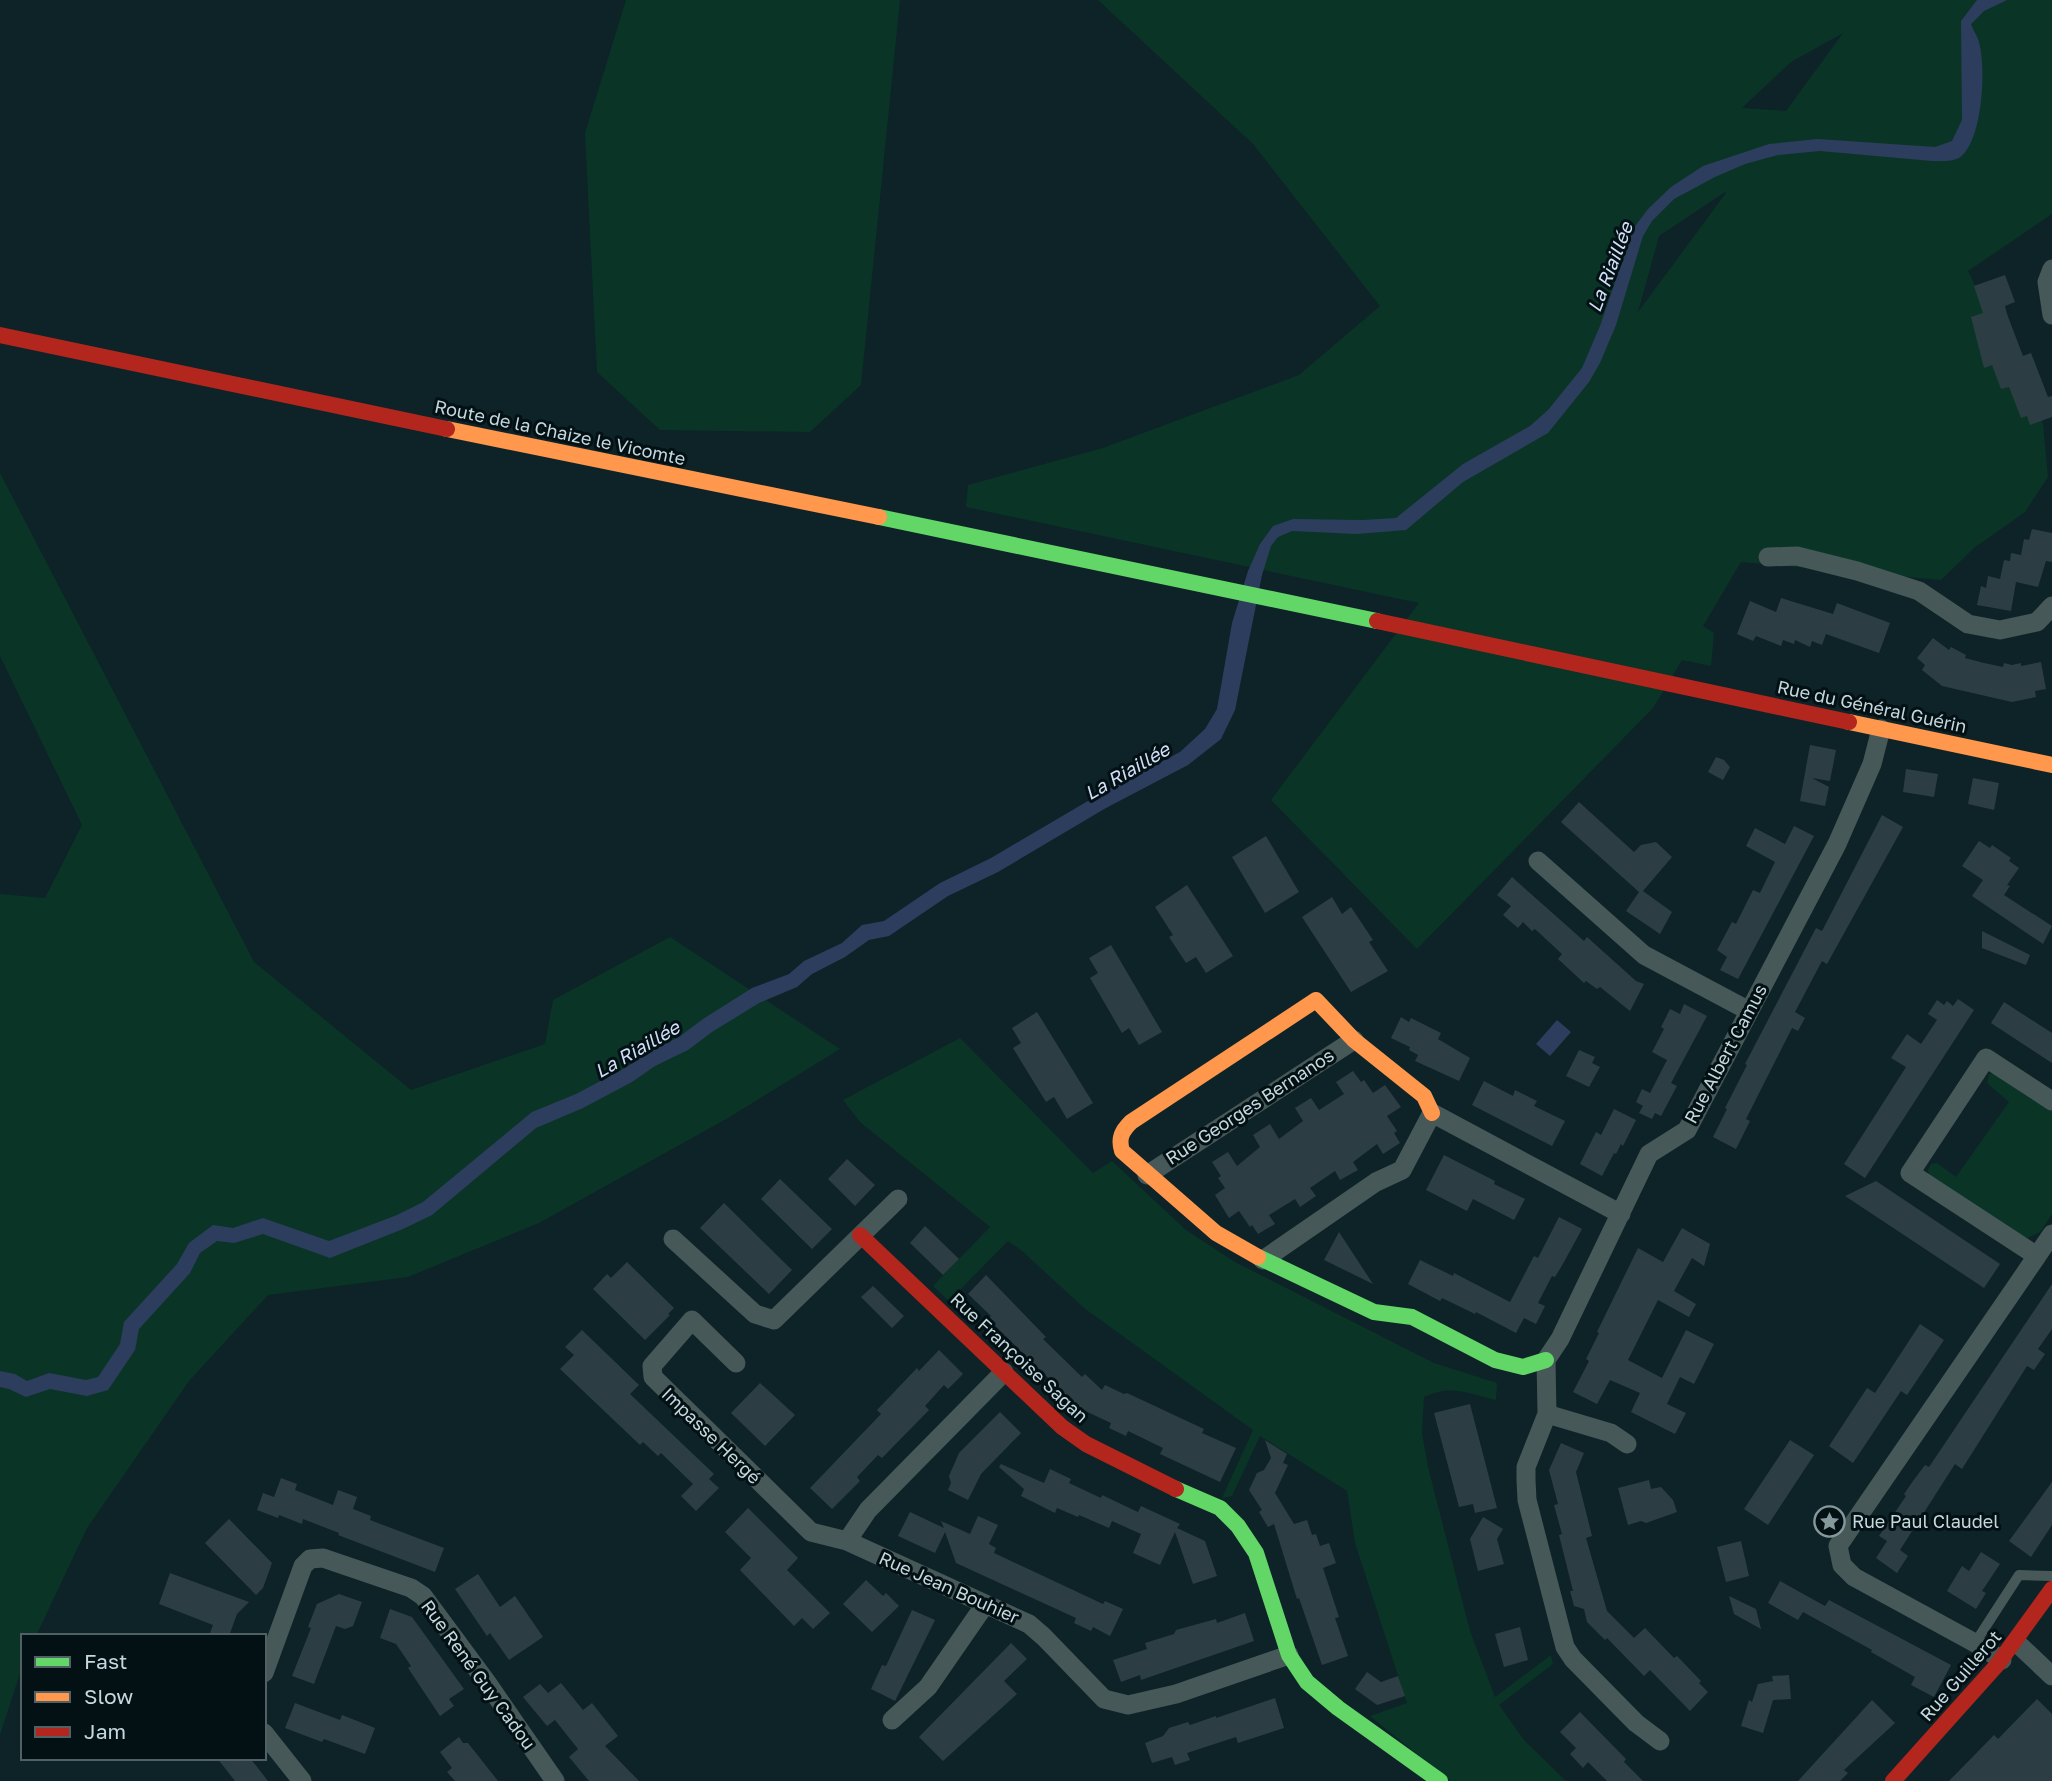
<svg xmlns="http://www.w3.org/2000/svg" width="2052" height="1781" viewBox="0 0 2052 1781" font-family="'Golos Text',sans-serif">
	<rect width="100%" height="100%" fill="#0d2327"/>
	<!-- green -->
	<path fill="#0a3526" fill-rule="evenodd" d="M626,0H900L861,385L810,432L660,430L597,372L585,133Z
		M1098,0H2052V214L1968,271L2043,423L2048,477L2025,512L1974,548L1941,580L1741,562L1703,626L1714,633L1711,666L1682,660L1653,708L1417,949L1271,800L1419,603L966,507L968,485L1103,448L1299,375L1380,306L1253,144ZM1843,33L1786,111L1742,108L1791,62ZM1725,192L1726,193L1638,312L1659,236Z
		M0,473L254,962L411,1090L545,1044L553,1000L670,937L840,1049L728,1118L539,1223L408,1277L268,1295L189,1381L87,1528L36,1636H23V1664L0,1735V894L45,898L82,825L0,656Z
		M960,1038L1093,1173L1112,1161L1186,1230L1235,1262L1434,1363L1497,1383L1496,1400C1468,1393 1451,1384 1424,1397L1422,1433L1428,1467L1470,1631L1495,1697L1551,1655L1553,1664L1499,1705L1524,1740L1566,1781H1450L1370,1716L1407,1703L1355,1543L1347,1491L1260,1436L1232,1496L1222,1498L1253,1430L1084,1308L1021,1250L1008,1241L949,1301L933,1286L990,1227L860,1122L843,1100Z
		M1998,1073L2052,1108V1214L2040,1232L2027,1238L2019,1237L1929,1177L1928,1170L1931,1164L1937,1163L1956,1177L2009,1102L1987,1083L1989,1074Z"/>
	<!-- water -->
	<path fill="#2d3d5e" d="M1977,0H2007L1984,11L1971,24C1973,30 1976,34 1978,39C1987,64 1983,143 1959,158C1951,162 1941,161 1932,161L1820,151L1778,155L1745,164L1715,177L1674,199L1652,221L1643,236L1616,325L1600,363L1589,382L1548,433L1463,482L1406,530L1357,534L1292,531L1278,537L1271,546L1262,575L1235,710L1221,739L1188,765L1106,808L998,872L948,896L889,936L869,940L845,957L812,974L797,987L759,1003L712,1032L688,1050L655,1066L632,1082L583,1108L536,1128L432,1215L403,1229L330,1258L263,1234L234,1243L217,1241L200,1253L190,1273L139,1329L135,1350L108,1390L87,1396L50,1389L26,1397L9,1389L0,1387V1371L15,1374L27,1381L49,1373L86,1380L98,1377L120,1344L124,1322L177,1264L189,1243L213,1225L233,1228L263,1218L329,1241L397,1215L423,1202L532,1112L576,1094L625,1068L647,1053L679,1037L703,1019L752,988L789,974L804,961L842,943L862,925L884,921L940,883L991,858L1098,795L1180,752L1205,729L1217,709L1232,623L1248,571L1260,544L1273,526L1293,519L1363,520L1396,518L1463,464L1530,426L1548,410L1582,368L1600,326L1633,229L1648,209L1671,187L1703,166L1769,144L1818,139L1935,147L1952,141L1962,120L1961,21Z
		M1557,1020L1571,1032L1550,1056L1536,1044Z"/>
	<!-- building -->
	<path fill="#2c3e44" d="M2005,275L2015,302L2005,306L2007,314L2023,356L2031,353L2048,397L2052,396V417L2030,425L2027,416L2021,418L2009,387L2001,389L1992,365L1984,368L1971,317L1983,313L1974,286Z
		M2032,529L2052,533V562L2046,561L2038,587L2016,582L2011,611L1977,605L1981,586L1986,588L1988,576L2000,579L2004,560L2010,561L2011,553L2021,555L2024,539L2029,540Z
		M1781,598L1833,614L1837,603L1890,623L1879,653L1826,634L1822,645L1812,641L1810,647L1795,640L1794,644L1783,640L1781,646L1756,636L1753,641L1737,634L1750,601L1776,612Z
		M1933,638L1949,650L1951,647L1966,655L1965,658L1984,663L2003,667L2004,663L2012,665L2021,663V666L2041,662L2046,689L2035,691L2036,697L2012,702L1942,686L1922,670L1925,665L1917,658Z
		M1810,745L1836,750L1830,781L1812,778L1829,787L1825,806L1800,801Z
		M1716,757L1724,760L1730,767L1723,780L1708,772Z
		M1906,769L1938,774L1934,797L1903,792Z
		M1973,778L1999,783L1994,810L1968,804Z
		M1579,802L1634,852L1641,845L1656,842L1672,857L1643,891L1672,912L1660,934L1626,911L1639,892L1561,822Z
		M1882,815L1903,827L1827,964L1822,961L1795,1012L1805,1018L1798,1031L1792,1028L1746,1119L1750,1121L1736,1149L1713,1137L1727,1109L1725,1108L1747,1065L1745,1064L1816,928L1822,931Z
		M1794,826L1814,836L1738,979L1720,970L1727,957L1717,950L1732,922L1736,924L1753,890L1760,893L1775,862L1746,846L1755,828L1785,844Z
		M1266,836L1299,892L1265,913L1232,857Z
		M1979,841L1990,848L1992,845L2011,858L2009,861L2019,868L2007,885L2010,886L2004,895L2052,926L2043,944L1972,896L1983,880L1962,866Z
		M1512,877L1584,941L1587,937L1636,981L1644,984L1630,1011L1600,987L1597,989L1586,981L1584,983L1558,959L1562,954L1535,929L1532,931L1523,922L1518,928L1503,915L1511,906L1497,895Z
		M1187,885L1233,956L1206,973L1196,957L1186,963L1169,937L1173,935L1155,907Z
		M1332,897L1342,914L1351,907L1373,940L1369,942L1388,971L1351,992L1302,917Z
		M1982,931L2030,955L2026,965L1982,948Z
		M1111,945L1162,1032L1139,1045L1129,1028L1122,1033L1090,978L1098,973L1089,958Z
		M1958,999L1974,1010L1865,1178L1844,1164L1906,1067L1891,1058L1907,1034L1921,1044L1937,1020L1928,1014L1937,1000L1944,1005L1947,1001L1953,1006Z
		M2004,1002L2052,1033V1063L1991,1023Z
		M1684,1004L1707,1016L1671,1083L1677,1086L1661,1116L1655,1113L1652,1119L1639,1113L1643,1106L1636,1102L1642,1089L1650,1093L1667,1060L1652,1052L1664,1029L1661,1027L1670,1009L1680,1014Z
		M1037,1012L1093,1103L1067,1119L1054,1097L1046,1102L1013,1048L1021,1043L1012,1028Z
		M1401,1017L1409,1022L1411,1018L1441,1033L1438,1039L1470,1058L1459,1081L1415,1061L1418,1055L1409,1050L1410,1047L1391,1038Z
		M1579,1050L1595,1057L1592,1063L1600,1067L1589,1087L1566,1076Z
		M1353,1071L1361,1082L1364,1080L1373,1093L1385,1085L1401,1107L1387,1116L1397,1131L1394,1133L1400,1143L1383,1154L1377,1144L1353,1162L1358,1170L1340,1180L1335,1171L1310,1188L1316,1196L1300,1207L1295,1199L1269,1215L1275,1224L1258,1234L1252,1225L1250,1227L1239,1211L1229,1218L1215,1195L1225,1188L1218,1178L1221,1176L1212,1162L1228,1152L1237,1166L1260,1147L1253,1135L1270,1124L1279,1139L1303,1121L1295,1108L1311,1098L1319,1110L1344,1094L1336,1082Z
		M1484,1081L1513,1096L1515,1090L1537,1101L1534,1106L1565,1121L1552,1146L1472,1105Z
		M1614,1109L1636,1120L1623,1146L1621,1144L1616,1154L1614,1153L1602,1176L1580,1164L1596,1132L1601,1135Z
		M1444,1155L1495,1181L1494,1184L1525,1199L1514,1220L1473,1199L1467,1211L1426,1190Z
		M847,1159L875,1185L855,1206L828,1179Z
		M780,1179L832,1229L812,1249L761,1199Z
		M1876,1181L2000,1264L1984,1288L1845,1196Z
		M724,1203L792,1270L769,1294L700,1228Z
		M1559,1217L1582,1229L1564,1262L1555,1277L1552,1276L1538,1303L1545,1306L1536,1324L1524,1318L1516,1333L1476,1312L1475,1314L1442,1298L1440,1301L1408,1284L1420,1260L1453,1276L1454,1273L1510,1302L1534,1256L1538,1258Z
		M925,1226L959,1259L943,1275L910,1243Z
		M1682,1228L1710,1244L1704,1266L1692,1258L1674,1291L1696,1304L1689,1317L1658,1300L1628,1360L1662,1378L1686,1330L1714,1344L1694,1384L1680,1377L1667,1404L1686,1413L1675,1434L1631,1412L1640,1393L1610,1380L1597,1404L1573,1392L1589,1361L1586,1359L1599,1333L1597,1332L1638,1248L1663,1262Z
		M1339,1232L1373,1284L1324,1260Z
		M627,1262L674,1308L668,1314L670,1315L645,1340L593,1289L607,1274L611,1278Z
		M986,1275L1046,1337L1043,1339L1082,1377L1085,1374L1102,1390L1105,1385L1124,1394L1127,1393L1204,1429L1202,1433L1236,1448L1220,1482L1160,1454L1163,1448L1128,1431L1126,1436L1109,1428L1111,1423L1079,1408L988,1319L991,1316L968,1294Z
		M2052,1284V1329L2038,1349L2045,1354L2034,1370L2027,1366L1962,1469L1955,1464L1900,1550L1908,1556L1897,1573L1876,1558L1887,1541L1879,1536L1906,1496L1904,1494L1913,1481L1925,1465L1929,1467Z
		M873,1286L904,1316L892,1328L861,1297Z
		M1920,1324L1944,1340L1907,1395L1901,1391L1853,1463L1829,1446L1867,1388L1875,1393Z
		M582,1330L639,1385L630,1394L714,1474L709,1479L719,1488L696,1511L681,1496L693,1484L661,1453L658,1456L643,1442L640,1445L560,1369L574,1355L565,1347Z
		M939,1350L963,1374L948,1389L944,1385L925,1406L929,1410L882,1458L878,1455L857,1477L860,1481L832,1509L810,1488L881,1414L877,1410L917,1368L919,1371Z
		M760,1383L795,1415L765,1446L731,1413Z
		M1470,1404L1497,1508L1475,1513L1473,1504L1459,1507L1434,1413Z
		M1000,1412L1021,1433L981,1474L968,1500L948,1490L951,1483L949,1476L959,1453Z
		M1265,1440L1287,1454L1283,1463L1288,1465L1275,1493L1294,1524L1307,1520L1312,1535L1316,1534L1320,1546L1329,1543L1336,1563L1323,1568L1339,1617L1335,1618L1348,1656L1322,1665L1299,1598L1297,1599L1274,1524L1268,1527L1259,1512L1262,1510L1249,1490L1257,1473L1264,1470L1271,1458Z
		M1790,1440L1814,1455L1768,1525L1744,1509Z
		M1561,1443L1584,1453L1576,1472L1592,1536L1586,1538L1607,1611L1634,1638L1645,1628L1674,1658L1677,1656L1701,1681L1699,1683L1708,1692L1690,1711L1650,1670L1644,1676L1607,1638L1605,1640L1587,1622L1584,1609L1574,1606L1570,1591H1573L1559,1535L1562,1534L1554,1505L1558,1504L1549,1470Z
		M1001,1464L1044,1483L1050,1469L1071,1479L1069,1483L1101,1498L1102,1495L1138,1512L1141,1506L1180,1524L1177,1528L1205,1541L1217,1576L1193,1584L1175,1532L1160,1565L1133,1553L1141,1534L1112,1521L1109,1528L1079,1515L1078,1517L1057,1508L1055,1513L1021,1496L1024,1489L999,1467Z
		M281,1478L297,1484L295,1490L333,1505L338,1490L357,1497L353,1509L371,1516L370,1520L444,1548L435,1572L338,1535L339,1533L303,1519L302,1524L279,1515L278,1518L257,1510L263,1493L274,1497Z
		M1649,1480L1651,1489L1661,1487L1673,1500L1677,1512L1646,1523L1641,1521L1628,1525L1618,1488Z
		M2052,1482V1525L2031,1557L2009,1541Z
		M748,1508L798,1558L787,1570L830,1613L813,1629L802,1618L794,1626L740,1570L751,1558L725,1532Z
		M910,1512L944,1528L941,1521L970,1534L978,1516L998,1525L989,1544L996,1548L994,1553L1103,1604L1105,1601L1123,1609L1110,1636L1093,1627L1091,1631L1074,1623L1076,1618L956,1563L945,1532L935,1553L898,1536Z
		M1483,1517L1503,1529L1497,1539L1504,1564L1478,1571L1470,1539Z
		M229,1519L272,1563L263,1588L256,1595L205,1543Z
		M1741,1541L1749,1576L1726,1582L1717,1547Z
		M1981,1552L2000,1564L1982,1591L1986,1593L1976,1609L1947,1591L1962,1566L1969,1571Z
		M170,1573L249,1602L237,1614L229,1636H209L213,1625L159,1604Z
		M478,1574L500,1607L515,1596L543,1637L509,1660L490,1633L487,1636L455,1589Z
		M866,1580L883,1596L886,1593L899,1606L872,1632L843,1604Z
		M1780,1581L1825,1606L1829,1600L1951,1665L1934,1697L1911,1685L1915,1677L1871,1652L1872,1650L1803,1612L1798,1620L1768,1603Z
		M339,1594L362,1602L353,1626L345,1629L336,1626L314,1684L292,1676L311,1628L308,1627L317,1604Z
		M1729,1596L1756,1609L1761,1629L1734,1614Z
		M390,1609L412,1617L464,1689L449,1699L454,1706L440,1716L408,1668L411,1666L396,1644L380,1638Z
		M912,1610L935,1620L895,1701L871,1689L882,1665L886,1666Z
		M1245,1613L1254,1641L1141,1680L1140,1675L1121,1682L1113,1660L1147,1649L1145,1643L1174,1634L1176,1630L1216,1619L1217,1623Z
		M1520,1627L1528,1660L1504,1667L1495,1634Z
		M1011,1643L1027,1659L1004,1681L1017,1694L943,1761L919,1737Z
		M1367,1672L1381,1682L1398,1676L1405,1696L1377,1705L1355,1689Z
		M1789,1675L1791,1699L1773,1700L1763,1733L1741,1726L1749,1700L1752,1702L1758,1684L1773,1681L1772,1676Z
		M561,1683L583,1710L592,1703L618,1736L605,1746L639,1781H589L569,1757L578,1749L555,1720L547,1726L523,1697L540,1684L548,1693Z
		M1275,1698L1284,1728L1238,1743L1236,1737L1187,1753L1190,1760L1175,1765L1172,1757L1152,1763L1145,1743L1163,1736L1169,1728L1188,1722L1190,1725L1216,1716V1718Z
		M2037,1699L2052,1714V1781H1949L1994,1735L1998,1739Z
		M1872,1700L1895,1723L1844,1770L1848,1773L1840,1781H1798Z
		M295,1703L340,1720L342,1715L375,1728L365,1754L324,1739L322,1742L285,1728Z
		M1580,1712L1626,1759L1624,1762L1643,1781H1607L1588,1762L1583,1768L1570,1754L1576,1748L1560,1732Z
		M459,1737L463,1743H468L498,1781H455L447,1772L452,1768L440,1752Z
		M217,1758H250L268,1781H235Z"/>
	<g fill="none" stroke-linecap="round" stroke-linejoin="round">
		<!-- lane -->
		<path stroke="#465858" stroke-width="10" d="M1975,1643L2019,1575L2052,1576"/>
		<!-- street -->
		<path stroke="#465858" stroke-width="19" d="M2052,269L2047,282L2052,315
			M1768,557L1797,556L1857,571L1919,591L1968,624L2000,630L2037,622L2052,606
			M1538,861L1644,955L1749,1011
			M2052,1101L1986,1058L1910,1173L2037,1256L2052,1234
			M1147,1175L1354,1040
			M673,1239L755,1314L774,1320L898,1199
			M1263,1260L1376,1182L1402,1170L1432,1113L1621,1214
			M736,1363L692,1320L652,1366L653,1377L811,1532L847,1541
			M1004,1372L868,1510L847,1541L1029,1624L1044,1637L1104,1699L1128,1705L1176,1694L1289,1655
			M1547,1414L1611,1433L1627,1444
			M2016,1642L2052,1676
			M2002,1660L1975,1643L1854,1577L1842,1565L1838,1546L2037,1256
			M264,1673L303,1566L310,1559L323,1558L411,1588L423,1596L488,1684L555,1781
			M892,1720L928,1687L984,1606
			M264,1733L302,1781
			M1660,1741L1636,1723L1573,1659L1565,1647L1527,1500L1526,1480V1467L1547,1414L1546,1360L1560,1339L1649,1154L1687,1130L1837,844L1872,764L1881,729"/>
		<!-- fast -->
		<path stroke="#63d668" stroke-width="16" d="M879,517L1377,621
			M1258,1257L1374,1312L1412,1317L1495,1360L1523,1367L1546,1360
			M1176,1489L1220,1508L1238,1526L1256,1553L1289,1655L1307,1682L1338,1708L1440,1781"/>
		<!-- slow -->
		<path stroke="#ff974d" stroke-width="16" d="M447,429L879,517
			M1849,722L2052,765
			M1258,1257L1216,1233L1122,1151C1118,1138 1122,1131 1131,1122L1316,1000L1354,1040L1424,1096L1432,1113"/>
		<!-- jam -->
		<path stroke="#b3261e" stroke-width="16" d="M0,335L447,429
			M1377,621L1849,722
			M860,1235L1062,1427L1086,1444L1176,1489
			M1893,1781L1997,1665L2052,1589"/>
	</g>
	<!-- icons -->
	<defs>
		<symbol id="sight-ring" viewBox="-11 -11 22 22"><circle r="9.5" fill="#031014" stroke="#85999d" stroke-width="1.5"/><path d="M0-6L1.8-2.2L6-1.7L2.9 1.2L3.7 5.4L0 3.3L-3.7 5.4L-2.9 1.2L-6-1.7L-1.8-2.2Z" fill="#85999d"/></symbol>
	</defs>
	<g fill-rule="evenodd">
		<use href="#sight-ring" x="1812" y="1504" width="35" height="35"/>
	</g>
	<g text-anchor="middle" stroke-width="6" stroke-linejoin="round" paint-order="stroke">
		<!-- street labels -->
		<g font-size="18" fill="#c5d8dd" stroke="#031014">
			<text transform="translate(560 433) rotate(12)" y="6">Route de la Chaize le Vicomte</text>
			<text transform="translate(1872 707) rotate(12)" y="6">Rue du Général Guérin</text>
			<text transform="translate(1726 1054) rotate(-62)" y="6">Rue Albert Camus</text>
			<text transform="translate(1250 1107) rotate(-33)" y="6">Rue Georges Bernanos</text>
			<text transform="translate(1019 1358) rotate(43)" y="6">Rue Françoise Sagan</text>
			<text transform="translate(711 1436) rotate(44)" y="6">Impasse Hergé</text>
			<text transform="translate(949 1588) rotate(24)" y="6">Rue Jean Bouhier</text>
			<text transform="translate(478 1675) rotate(54)" y="6">Rue René Guy Cadou</text>
			<text transform="translate(1961 1676) rotate(-49)" y="6">Rue Guillerot</text>
		</g>
		<!-- poi labels -->
		<g font-size="18" fill="#c5d8dd" stroke="#031014" text-anchor="start">
			<text x="1852" y="1528">Rue Paul Claudel</text>
		</g>
		<!-- water labels -->
		<g font-size="19" font-style="italic" fill="#d1def7" stroke="#031014">
			<text transform="translate(1610 267) rotate(-69)" y="7">La Riaillée</text>
			<text transform="translate(1127 771) rotate(-30)" y="7">La Riaillée</text>
			<text transform="translate(637 1049) rotate(-30)" y="7">La Riaillée</text>
		</g>
	</g>
	<!-- legend -->
	<rect x="21" y="1634" width="245" height="126" fill="#031014" stroke="#516064" stroke-width="2"/>
	<rect x="35" y="1657" width="35" height="10" fill="#63d668" stroke="#516064" stroke-width="2"/>
	<text x="84" y="1669" font-size="21" fill="#c5d8dd">Fast</text>
	<rect x="35" y="1692" width="35" height="10" fill="#ff974d" stroke="#516064" stroke-width="2"/>
	<text x="84" y="1704" font-size="21" fill="#c5d8dd">Slow</text>
	<rect x="35" y="1727" width="35" height="10" fill="#b3261e" stroke="#516064" stroke-width="2"/>
	<text x="84" y="1739" font-size="21" fill="#c5d8dd">Jam</text>
</svg>
